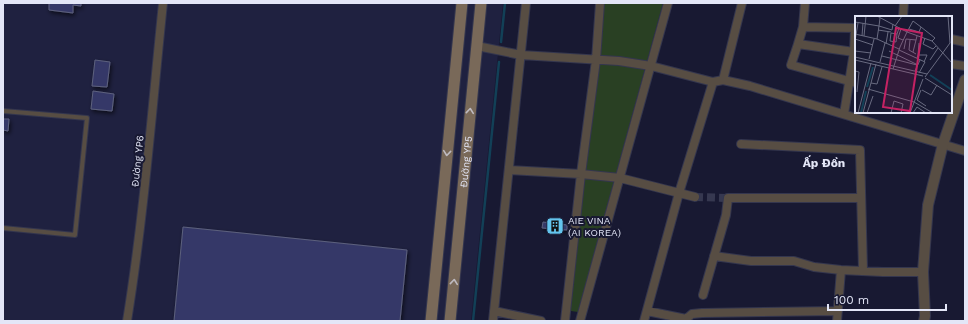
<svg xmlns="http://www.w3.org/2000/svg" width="968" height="324" viewBox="0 0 968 324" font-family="'Work Sans',sans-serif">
	<defs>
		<filter id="shadow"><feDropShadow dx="1.5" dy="2.5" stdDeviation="2" flood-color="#0009"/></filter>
	</defs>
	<rect width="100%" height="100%" fill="#181932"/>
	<!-- built -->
	<path fill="#1f2140" d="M3,3H503L471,321H3Z"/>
	<!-- green -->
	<path fill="#294023" d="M603,3H663L578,312L571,311V295L595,87Z"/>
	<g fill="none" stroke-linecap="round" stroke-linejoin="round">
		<!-- stream -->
		<path stroke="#124057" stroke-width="2.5" d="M501,42L505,3
			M473,321L499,62"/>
	</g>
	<!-- building -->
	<path fill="#363967" stroke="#5d617e" filter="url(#shadow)" d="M49,3H81V6L73,5V13L49,10Z
		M95,60L110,62L107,87L92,86Z
		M93,91L114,94L112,111L91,109Z
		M3,119H9L8,131L3,130Z
		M543,222L567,225V230L542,228Z
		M183,227L407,250L400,321H174Z"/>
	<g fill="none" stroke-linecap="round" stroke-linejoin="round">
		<!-- minor-tunnel -->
		<path stroke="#363850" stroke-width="8" stroke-dasharray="8 4" stroke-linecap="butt" d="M695,197L728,198"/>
		<defs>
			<path id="service" d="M3,111L87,118L75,235L3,228"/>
			<path id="minor" d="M805,3L803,27L856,28
				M903,17L904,3
				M803,27L798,44L854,52L855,28
				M951,39L965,42
				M798,44L791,65L856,83
				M477,46L521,55L619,61L651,66L713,82L723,80L750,86L965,151
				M951,64L965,66
				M723,80L742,3
				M844,114L854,52H856
				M741,144L860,150L863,270
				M509,170L581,174L620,178L695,197
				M714,256L751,261H794L814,267L841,270L883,272H923
				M703,295L726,215L728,198H861
				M494,311L541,321
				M647,311L686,319L687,321
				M686,319L692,314L702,313L838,311
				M127,321C144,216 152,109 163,3
				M493,321L526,3
				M565,321L581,174L596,60L600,3
				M580,321L668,3
				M644,321L679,193L713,82
				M837,321L841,270"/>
			<path id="tertiary" d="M924,321L925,316L923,272L928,205L943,144L965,80"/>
			<g id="secondary">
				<path d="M431,321L462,3"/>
				<path id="s1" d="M450,321L481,3"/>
			</g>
		</defs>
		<!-- service casing -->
		<use href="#service" stroke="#34364e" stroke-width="6"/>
		<!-- minor casing -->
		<use href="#minor" stroke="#34364e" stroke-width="10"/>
		<!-- tertiary casing -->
		<use href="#tertiary" stroke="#34364e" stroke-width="12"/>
		<!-- secondary casing -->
		<use href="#secondary" stroke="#34364e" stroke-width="13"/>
		<!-- service -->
		<use href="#service" stroke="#574d43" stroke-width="4"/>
		<!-- minor -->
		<use href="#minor" stroke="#574d43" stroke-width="8"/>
		<!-- tertiary -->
		<use href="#tertiary" stroke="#574d43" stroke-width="10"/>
		<!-- secondary -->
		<use href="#secondary" stroke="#796959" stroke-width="11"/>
	</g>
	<!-- one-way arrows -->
	<defs><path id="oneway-chevron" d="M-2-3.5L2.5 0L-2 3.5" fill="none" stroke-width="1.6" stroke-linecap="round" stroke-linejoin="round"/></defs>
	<g stroke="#bebac0">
		<use href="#oneway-chevron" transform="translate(470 111) rotate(-84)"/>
		<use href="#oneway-chevron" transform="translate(447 153) rotate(96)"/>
		<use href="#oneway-chevron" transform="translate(454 282) rotate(-84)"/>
	</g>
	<!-- icons -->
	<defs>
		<symbol id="building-square" viewBox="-11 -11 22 22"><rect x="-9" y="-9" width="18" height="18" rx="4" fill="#64c5ee" stroke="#181932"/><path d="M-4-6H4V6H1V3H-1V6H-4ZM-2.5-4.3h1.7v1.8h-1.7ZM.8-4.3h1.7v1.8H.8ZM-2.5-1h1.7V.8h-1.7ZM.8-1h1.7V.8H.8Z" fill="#111"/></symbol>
	</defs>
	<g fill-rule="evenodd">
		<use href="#building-square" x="545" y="216" width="20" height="20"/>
	</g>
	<g text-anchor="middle" stroke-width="4" stroke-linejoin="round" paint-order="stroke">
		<!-- street labels -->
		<g font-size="10" fill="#e3e6f7" stroke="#181932">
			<text transform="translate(137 161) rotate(-84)" y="4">Đường YP6</text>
			<text dy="4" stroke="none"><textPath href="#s1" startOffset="160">Đường YP5</textPath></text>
		</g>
		<!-- poi labels -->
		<g font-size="10" fill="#e3e6f7" stroke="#181932" text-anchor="start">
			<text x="568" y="224">AIE VINA<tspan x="568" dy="12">(AI KOREA)</tspan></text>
		</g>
		<!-- quarter labels -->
		<g font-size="12" font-weight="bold" fill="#e3e6f7" stroke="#181932">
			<text x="824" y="167">Ấp Đồn</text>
		</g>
	</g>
	<!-- overview -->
	<g transform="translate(855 16)">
		<rect width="97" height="97" fill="#181932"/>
		<path fill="none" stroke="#124057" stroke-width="2" d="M75,59L97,74M12,71L18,51M6,97L11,75"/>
		<path fill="none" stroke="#696b81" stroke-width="1" d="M22,0L52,16L77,25L97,47M0,6L24,10L25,2M40,10L47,0M66,11L80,22L77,25M46,13L43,22L48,24M23,14L36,16M0,18L22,23L24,10L37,14L38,8M42,18L41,26L35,25L36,17L42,18L44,12M7,20L8,7M9,20L11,0M70,22L68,28L78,33L81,30M0,23L18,29M22,23L44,33M55,24L54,34L61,38M0,25L3,7M31,28L33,16M49,33L51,23L61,24M44,34L70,46L64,57M0,35L16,37M34,35L61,48M58,36L62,20M63,39L64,27M27,40L62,49M0,41L72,58M62,42L63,39H72L69,46M14,43L19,23M0,44L68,60M75,44L83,32M25,46L30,27M38,53L45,31L52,16L58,5L66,11L64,16L54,13M0,55L4,56L2,76M60,55L65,44M70,61L95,27L93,0M70,62L97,79M16,67L22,68L27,51M13,73L59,86L78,97M66,74L62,84L71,90M67,74L76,79L82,69M3,97L16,47M8,97L21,48M12,97L18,80M36,97L39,85L48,88L46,97M55,97L68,63M58,97L62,91L71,97"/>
		<path fill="#c42263" fill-opacity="0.15" stroke="#c42263" stroke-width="2" d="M41,12L67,17L55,95L28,91Z"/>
		<rect width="97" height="97" fill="none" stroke="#e3e6f7" stroke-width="2"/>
	</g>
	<!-- border -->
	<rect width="968" height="324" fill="none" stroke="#e3e6f7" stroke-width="8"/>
	<!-- scale -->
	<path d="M828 304v6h118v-6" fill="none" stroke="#e3e6f7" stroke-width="2"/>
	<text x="834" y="304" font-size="12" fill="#e3e6f7" stroke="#181932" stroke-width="3" paint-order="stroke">100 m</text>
</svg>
